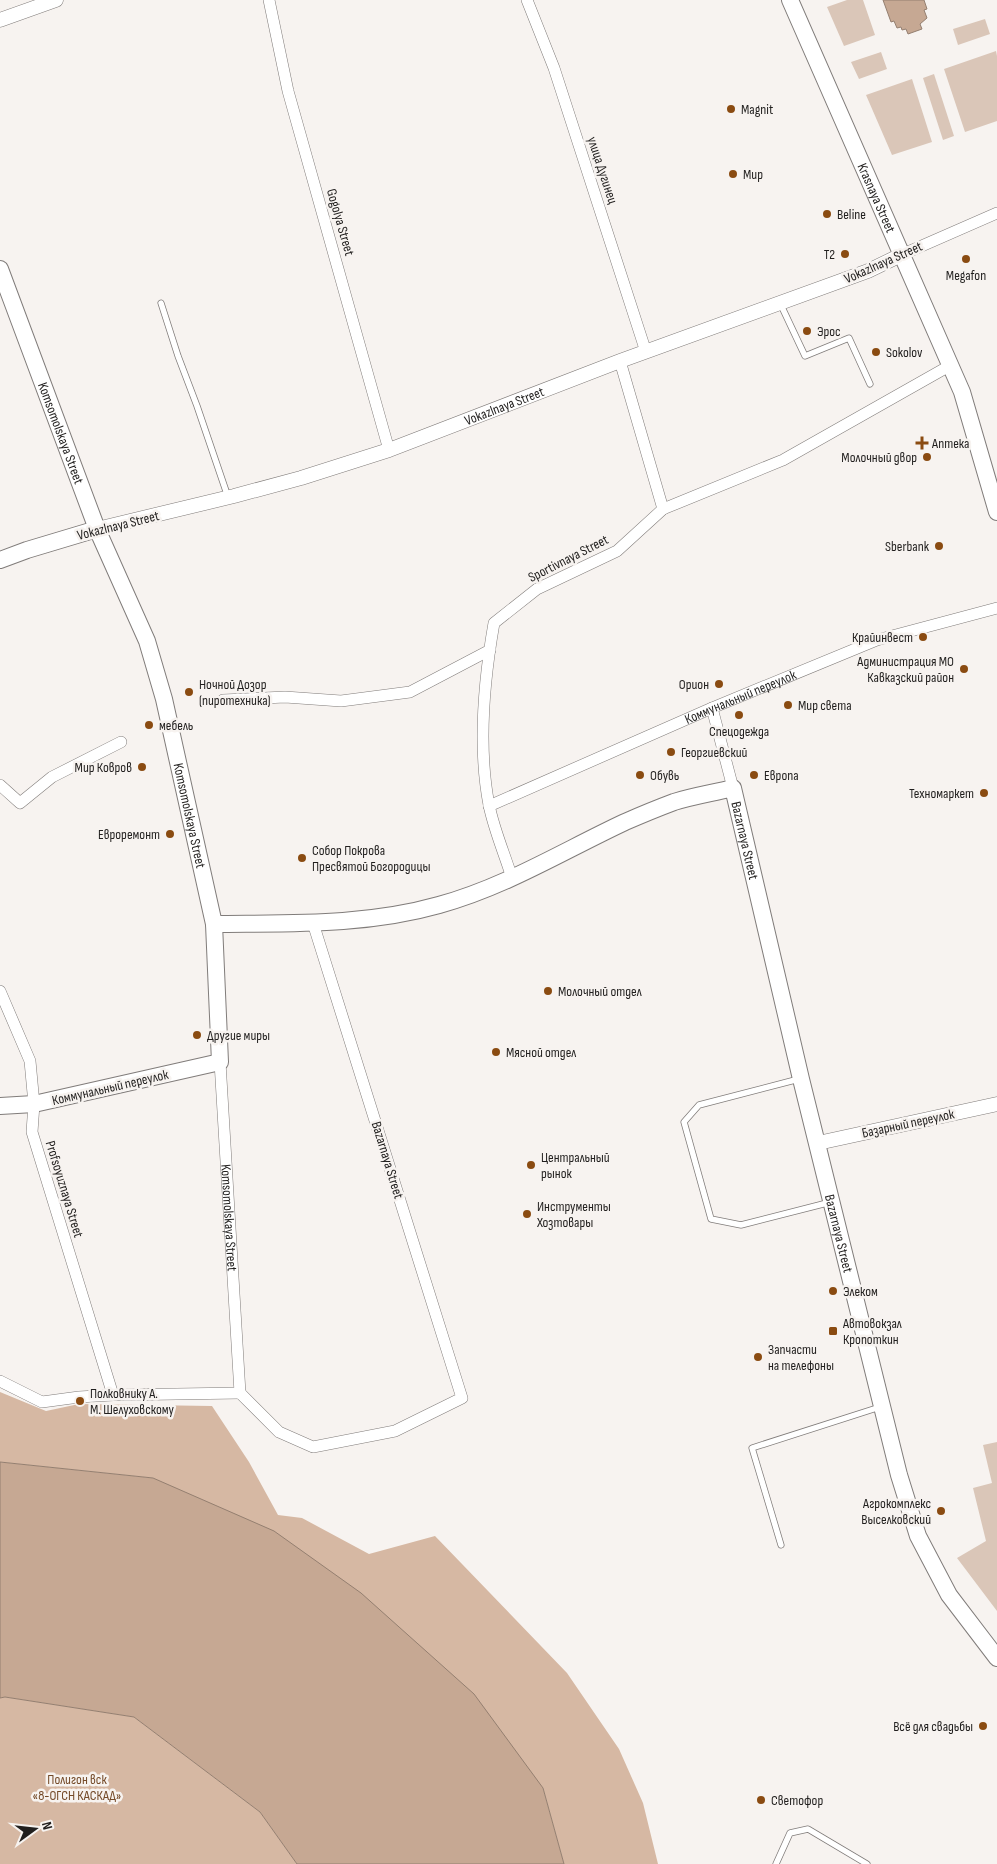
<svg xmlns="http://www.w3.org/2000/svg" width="997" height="1864" viewBox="0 0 997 1864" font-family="'Sofia Sans Condensed',sans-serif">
	<rect width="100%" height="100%" fill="#f7f3f0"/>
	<!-- green -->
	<path fill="#dac6b8" d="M847,0H863L875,35L844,46L827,7Z
		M985,19L990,34L958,45L953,29Z
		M996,51L997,56V121L965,132L944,69Z
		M881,52L887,69L859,79L851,62Z
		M934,74L954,136L943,140L923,78Z
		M912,79L932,142L892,155L866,95Z
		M997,1442V1611L957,1558L986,1541L973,1488L992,1483L983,1445Z"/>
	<!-- forest -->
	<path fill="#d6b8a3" d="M0,1392L46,1411L79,1404L212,1406L249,1462L278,1515L302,1518L369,1554L435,1536L567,1673L619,1749L643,1803L658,1864H564L543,1788L153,1478L0,1462Z
		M5,1697L134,1717L260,1812L297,1864H0V1698Z"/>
	<!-- water -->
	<path fill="#c6a893" stroke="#947f70" d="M883,0H924L927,9L924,10L927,18L920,24L922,29L908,34L906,29L902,30L901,27L897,28L894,21L891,22Z
		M0,1462L153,1478L274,1531L361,1593L474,1694L543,1788L564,1864H297L260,1812L134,1717L5,1697L0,1698Z"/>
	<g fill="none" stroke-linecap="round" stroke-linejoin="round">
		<defs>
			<path id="service" d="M161,303L178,356L197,406L228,497
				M780,303L805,356L849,338L870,384
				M799,1079L699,1105L684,1122L711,1219L741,1225L831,1202
				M781,1545L752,1448L880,1407
				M776,1864L790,1833L808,1829L867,1864"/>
			<g id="minor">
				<path d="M269,0L288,91L389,450"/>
				<path d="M527,0L554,68L646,352"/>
				<path d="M901,255L997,213"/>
				<path d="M620,361L663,509"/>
				<path d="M223,700L285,697L341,701L410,692L490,650"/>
				<path d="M712,708L733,788"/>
				<path d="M0,785L20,803L52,777L121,742"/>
				<path id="s1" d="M489,806L712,708L877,640L997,608"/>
				<path d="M512,878C505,855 494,830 489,805C478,748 484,680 494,623L537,589L617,551L663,509L783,460L951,365"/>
				<path d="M0,991L30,1061L34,1104L32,1132L113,1395"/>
				<path id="s2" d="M220,1062L240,1393"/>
				<path d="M0,1381L42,1402L79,1397L113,1395L240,1393"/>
				<path d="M240,1393L279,1432L313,1447L395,1431L462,1398L313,923"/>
			</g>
			<g id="tertiary">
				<path d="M0,20L56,0"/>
				<path id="s3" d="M97,529L234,496L301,478L389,450L620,361L868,271L901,255"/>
				<path d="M818,1143L997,1104"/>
			</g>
			<g id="secondary">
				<path id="s4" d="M790,0L962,392L997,512"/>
				<path id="s5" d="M0,269L97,529L147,641L164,699L214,924L220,1062L34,1104L0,1106"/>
				<path d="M0,560L27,550L97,529"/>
				<path id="s6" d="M214,924C289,923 365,926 439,905C505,887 563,851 625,822C641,815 658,808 674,802C693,796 713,793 733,788L801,1079L899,1475L918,1536L949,1595L997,1658"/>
			</g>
		</defs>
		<!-- service casing -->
		<use href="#service" stroke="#807c7a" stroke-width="7"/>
		<!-- minor casing -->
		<use href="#minor" stroke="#807c7a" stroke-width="12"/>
		<!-- tertiary casing -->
		<use href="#tertiary" stroke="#807c7a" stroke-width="15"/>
		<!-- secondary casing -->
		<use href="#secondary" stroke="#807c7a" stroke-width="18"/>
		<!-- service -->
		<use href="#service" stroke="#fff" stroke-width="5.5"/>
		<!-- minor -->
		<use href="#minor" stroke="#fff" stroke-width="11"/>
		<!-- tertiary -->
		<use href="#tertiary" stroke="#fff" stroke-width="14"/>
		<!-- secondary -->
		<use href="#secondary" stroke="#fff" stroke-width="16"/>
	</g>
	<!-- markers -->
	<g fill="#8a4b11" stroke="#f7f3f0" stroke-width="2">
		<circle cx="731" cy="109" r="5"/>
		<circle cx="733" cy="174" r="5"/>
		<circle cx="827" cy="214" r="5"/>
		<circle cx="845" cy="254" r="5"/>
		<circle cx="966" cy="259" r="5"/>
		<circle cx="807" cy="331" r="5"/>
		<circle cx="876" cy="352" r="5"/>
		<path d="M919.5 435.5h5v5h5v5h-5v5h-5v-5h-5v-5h5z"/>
		<circle cx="927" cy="457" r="5"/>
		<circle cx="939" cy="546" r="5"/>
		<circle cx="923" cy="637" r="5"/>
		<circle cx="964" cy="669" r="5"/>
		<circle cx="719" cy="684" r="5"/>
		<circle cx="189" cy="692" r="5"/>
		<circle cx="788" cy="705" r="5"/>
		<circle cx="739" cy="715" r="5"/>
		<circle cx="149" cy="725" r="5"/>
		<circle cx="671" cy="752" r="5"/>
		<circle cx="142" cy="767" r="5"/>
		<circle cx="640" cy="775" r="5"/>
		<circle cx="754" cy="775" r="5"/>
		<circle cx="984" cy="793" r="5"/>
		<circle cx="170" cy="834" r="5"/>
		<circle cx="302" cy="858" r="5"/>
		<circle cx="548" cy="991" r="5"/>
		<circle cx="197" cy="1035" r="5"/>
		<circle cx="496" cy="1052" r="5"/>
		<circle cx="531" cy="1165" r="5"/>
		<circle cx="527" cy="1214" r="5"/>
		<circle cx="833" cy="1291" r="5"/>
		<rect x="828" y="1326" width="10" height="10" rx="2.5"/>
		<circle cx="758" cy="1357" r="5"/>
		<circle cx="80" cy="1401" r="5"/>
		<circle cx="941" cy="1511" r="5"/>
		<circle cx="983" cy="1726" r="5"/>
		<circle cx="761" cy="1800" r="5"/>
	</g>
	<g text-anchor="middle" stroke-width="5" stroke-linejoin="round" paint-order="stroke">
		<!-- poi labels -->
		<g font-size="14" fill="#211f1e" stroke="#f7f3f0" text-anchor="start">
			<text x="741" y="114">Magnit</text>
			<text x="743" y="179">Мир</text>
			<text x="837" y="219">Beline</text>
			<text x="835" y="259" text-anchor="end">T2</text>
			<text x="966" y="280" text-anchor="middle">Megafon</text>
			<text x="817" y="336">Эрос</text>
			<text x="886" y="357">Sokolov</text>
			<text x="932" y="448">Аптека</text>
			<text x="917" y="462" text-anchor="end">Молочный двор</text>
			<text x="929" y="551" text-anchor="end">Sberbank</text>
			<text x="913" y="642" text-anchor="end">Крайинвест</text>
			<text x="954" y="666" text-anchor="end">Администрация МО<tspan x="954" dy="16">Кавказский район</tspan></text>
			<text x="199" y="689">Ночной Дозор<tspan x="199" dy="16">(пиротехника)</tspan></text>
			<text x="709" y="689" text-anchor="end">Орион</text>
			<text x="798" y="710">Мир света</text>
			<text x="159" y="730">мебель</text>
			<text x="739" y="736" text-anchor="middle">Спецодежда</text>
			<text x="681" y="757">Георгиевский</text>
			<text x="132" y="772" text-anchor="end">Мир Ковров</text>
			<text x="650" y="780">Обувь</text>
			<text x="764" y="780">Европа</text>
			<text x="974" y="798" text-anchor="end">Техномаркет</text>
			<text x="160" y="839" text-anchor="end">Евроремонт</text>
			<text x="312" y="855">Собор Покрова<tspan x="312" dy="16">Пресвятой Богородицы</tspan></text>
			<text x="558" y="996">Молочный отдел</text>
			<text x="207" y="1040">Другие миры</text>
			<text x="506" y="1057">Мясной отдел</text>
			<text x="541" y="1162">Центральный<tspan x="541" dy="16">рынок</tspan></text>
			<text x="537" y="1211">Инструменты<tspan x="537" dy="16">Хозтовары</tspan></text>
			<text x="843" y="1296">Элеком</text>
			<text x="843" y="1328">Автовокзал<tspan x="843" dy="16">Кропоткин</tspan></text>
			<text x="768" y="1354">Запчасти<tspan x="768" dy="16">на телефоны</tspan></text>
			<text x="90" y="1398">Полковнику А.<tspan x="90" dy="16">М. Шелуховскому</tspan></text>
			<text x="931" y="1508" text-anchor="end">Агрокомплекс<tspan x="931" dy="16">Выселковский</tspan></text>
			<text x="973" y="1731" text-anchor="end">Всё для свадьбы</text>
			<text x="771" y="1805">Светофор</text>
		</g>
		<!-- street labels -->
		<g font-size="14" fill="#211f1e" stroke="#f7f3f0">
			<text transform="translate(603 170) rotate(72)" y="5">улица Дугинец</text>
			<text dy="5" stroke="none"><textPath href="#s4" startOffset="216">Krasnaya Street</textPath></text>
			<text transform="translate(341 222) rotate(74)" y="5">Gogolya Street</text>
			<text transform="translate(883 262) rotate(-24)" y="5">Vokazlnaya Street</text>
			<text dy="5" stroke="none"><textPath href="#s3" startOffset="426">Vokazlnaya Street</textPath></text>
			<text dy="5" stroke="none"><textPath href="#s5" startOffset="175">Komsomolskaya Street</textPath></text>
			<text transform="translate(118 525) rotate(-14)" y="5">Vokazlnaya Street</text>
			<text transform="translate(568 558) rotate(-27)" y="5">Sportivnaya Street</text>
			<text dy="5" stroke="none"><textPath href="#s1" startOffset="274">Коммунальный переулок</textPath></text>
			<text dy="5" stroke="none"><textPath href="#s5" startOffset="580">Komsomolskaya Street</textPath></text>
			<text dy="5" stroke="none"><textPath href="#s6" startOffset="598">Bazarnaya Street</textPath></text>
			<text transform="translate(110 1087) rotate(-13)" y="5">Коммунальный переулок</text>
			<text transform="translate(908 1123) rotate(-12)" y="5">Базарный переулок</text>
			<text transform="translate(388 1160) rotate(73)" y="5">Bazarnaya Street</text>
			<text transform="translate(65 1189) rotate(73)" y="5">Profsoyuznaya Street</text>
			<text dy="5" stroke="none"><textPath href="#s2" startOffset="156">Komsomolskaya Street</textPath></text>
			<text dy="5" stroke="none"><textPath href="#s6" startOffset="1002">Bazarnaya Street</textPath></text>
		</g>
		<!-- park labels -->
		<g font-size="14" fill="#744a28" stroke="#f7f3f0">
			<text x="77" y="1784">Полигон вск<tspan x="77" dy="16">«8-ОГСН КАСКАД»</tspan></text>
		</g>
	</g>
	<!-- north arrow -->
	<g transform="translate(35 1829) rotate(75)" stroke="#f7f3f0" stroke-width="4" paint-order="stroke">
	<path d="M0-4L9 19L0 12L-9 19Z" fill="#211f1e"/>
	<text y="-8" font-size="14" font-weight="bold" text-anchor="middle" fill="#211f1e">N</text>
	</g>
</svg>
